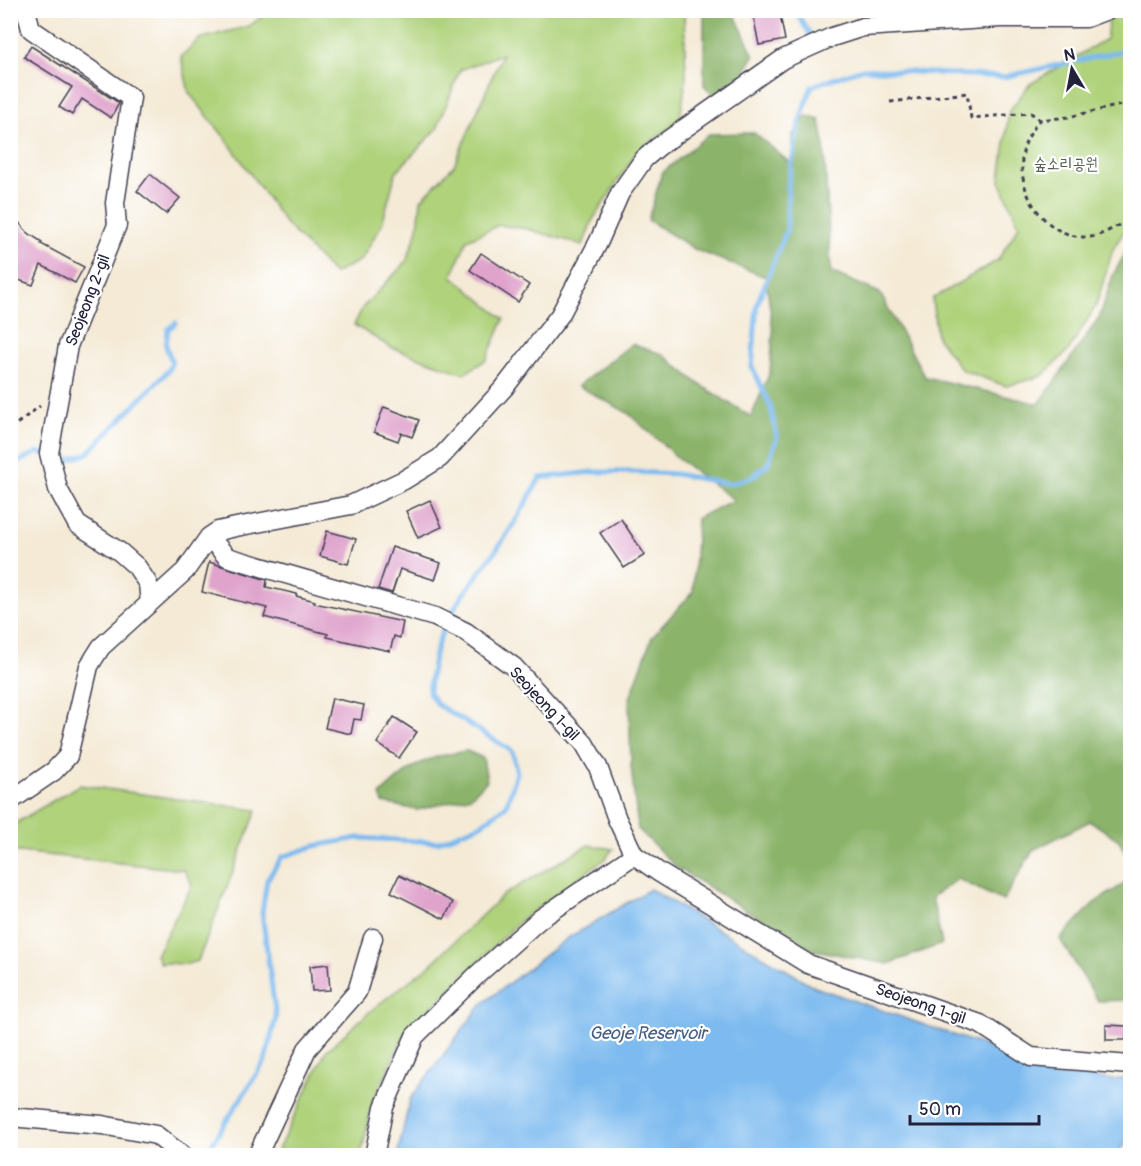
<svg xmlns="http://www.w3.org/2000/svg" width="1141" height="1166" viewBox="0 0 1141 1166" font-family="Pangolin,'Poor Story',sans-serif">
	<rect width="100%" height="100%" fill="#fff"/>
	<filter id="ink" filterUnits="userSpaceOnUse"><feTurbulence type="fractalNoise" baseFrequency=".0167" numOctaves="2"/><feDisplacementMap in="SourceGraphic" scale="12" xChannelSelector="R" yChannelSelector="G"/><feConvolveMatrix kernelMatrix="1 2 1 2 8 2 1 2 1" color-interpolation-filters="sRGB"/></filter>
	<filter id="wash" filterUnits="userSpaceOnUse"><feTurbulence type="fractalNoise" baseFrequency=".008" numOctaves="4" result="noise"/><feDisplacementMap in="SourceGraphic" scale="24" xChannelSelector="R" yChannelSelector="G"/><feGaussianBlur stdDeviation="1.35" result="paint"/><feColorMatrix in="noise" values="0 0 0 0 0 0 0 0 0 0 0 0 0 0 0 0 0 1.4 0 .05"/><feComposite in="paint" operator="in"/></filter>
	<g filter="url(#wash)">
		<rect width="100%" height="100%" fill="#f4ead6"/>
		<!-- green -->
		<path fill="#afd27a" stroke="#687a5a" stroke-width="1.5" d="M684,10L686,80L680,120L636,153L592,221L583,245L527,229L499,225L467,240L452,276L504,319L486,360L464,374L390,347L354,325L363,307L406,262L418,229L421,200L454,165L502,54L460,70L437,129L396,172L382,224L361,260L334,274L285,223L226,139L189,93L181,57L199,39L249,26L270,11Z
			M1110,11H1130V222L1113,249L1096,306L1068,351L1042,376L1006,386L962,370L937,337L932,299L998,260L1019,226L1000,181L1009,111L1030,84L1106,39Z
			M79,785L257,810L198,961L187,964L160,963L156,955L192,885L184,870L11,851V826Z
			M588,845L613,849L605,859L522,919L405,1033L372,1104L361,1155L275,1156L326,1051L375,1007L429,966L503,895Z"/>
		<!-- forest -->
		<path fill="#8bb46a" stroke="#566b52" stroke-width="1.5" d="M704,11H733L754,56L740,78L713,95L704,85Z
			M806,116L820,120L824,143L831,272L880,293L925,377L1039,404L1100,316L1113,275L1130,245V863L1119,840L1090,821L1033,850L1003,901L958,879L932,897L942,944L888,964L810,949L677,868L638,829L631,766L629,701L652,637L693,592L697,518L734,500L680,460L628,413L578,386L632,344L662,354L699,384L751,417L770,372L773,333L766,277L696,250L648,220L662,173L709,134L754,133L794,166L792,136Z
			M467,751L483,758L487,781L471,796L418,810L383,803L380,795C410,766 425,756 467,751Z
			M1130,880V1000L1098,1001L1060,939L1094,903Z"/>
		<!-- water -->
		<path fill="#7bbaef" stroke="#4e6e95" stroke-width="1.5" d="M650,889L815,987L982,1045L1049,1072L1114,1080L1130,1077V1144L1123,1146L1119,1155L397,1156L410,1099L481,1005L566,939Z"/>
		<g fill="none" stroke-linecap="round" stroke-linejoin="round">
			<!-- stream -->
			<path stroke="#7bbaef" stroke-width="5" d="M794,10L811,35
				M55,458L65,461L87,454L168,371L172,362L166,346L168,329L176,323
				M10,466L38,452L47,455
				M204,1156L265,1061L276,1018L262,913L267,880L282,857L315,846L358,838L438,842L480,825L506,806L517,773L512,751L438,705L429,693C433,631 455,605 491,557C510,532 525,505 540,478L593,472H634L675,474L730,484L752,477L768,464L777,438L771,408L752,367L757,304L787,229L788,184L799,123L812,86L862,69L1004,77L1130,49"/>
		</g>
		<g id="blocks">
			<!-- building -->
			<path fill="#dfa3cc" d="M752,10H779L785,40L759,45Z
				M31,46L119,103L111,118L82,99L72,115L59,107L72,87L24,57Z
				M150,174L180,198L166,214L137,191Z
				M10,212L28,233L42,242L41,244L84,267L75,283L41,265L33,285L10,277Z
				M481,253L529,285L518,302L470,270Z
				M384,407L419,420L412,437L401,433L398,441L374,432Z
				M430,500L442,527L418,538L406,511Z
				M621,519L645,555L624,568L600,533Z
				M327,531L356,539L348,564L320,556Z
				M392,547L441,563L435,580L400,569L392,593L378,589Z
				M209,562L267,580L266,587L297,594L296,596L315,601L314,603L403,622L400,638L394,636L390,651L327,637L328,634L264,617L267,608L202,592Z
				M332,698L364,705L361,720L354,719L351,734L325,728Z
				M394,717L417,732L399,758L377,743Z
				M399,875L453,902L444,919L391,892Z
				M328,964L330,990L312,991L310,966Z
				M1106,1025L1127,1026L1126,1040H1106Z"/>
		</g>
	</g>
	<g filter="url(#ink)">
		<use href="#blocks" fill-opacity="0" stroke="#424052" stroke-width="1.5"/>
		<g fill="none" stroke-linecap="round" stroke-linejoin="round">
			<defs>
				<path id="minor" d="M26,10L31,29L131,98L115,203L117,225L68,346L49,453L58,489L77,524L120,552L137,567L148,584L150,603
					M209,537L227,557L435,617L466,632L514,667L584,743L598,767L617,819L634,855L660,873L808,964L980,1024L1031,1057L1130,1065
					M10,801L54,771L68,756L89,666L101,647L185,571L209,537L218,531L236,527L351,505L404,480L440,458L504,388L560,315L599,241L620,193L644,159L658,147L783,59L832,37L863,27L1000,18H1086L1107,10
					M10,1117L102,1125L156,1135L183,1156
					M257,1156L307,1049L357,992L373,938
					M374,1156L384,1107L415,1036L478,974L540,919L634,855"/>
			</defs>
			<!-- minor casing -->
			<use href="#minor" stroke="#424052" stroke-width="21"/>
			<!-- path -->
			<path stroke="#424052" stroke-width="3" stroke-dasharray="4.5 4.5" stroke-linecap="butt" d="M890,102L967,93L971,118L1031,113L1040,120
				M1130,103L1068,117L1040,120C1033,129 1027,137 1024,148C1013,188 1044,239 1088,237C1101,237 1118,225 1130,219
				M10,429L40,406"/>
			<!-- minor -->
			<use href="#minor" stroke="#fff" stroke-width="18"/>
		</g>
	</g>
	<g text-anchor="middle" stroke-width="4.5" stroke-linejoin="round" paint-order="stroke">
		<!-- park labels -->
		<g font-size="16" fill="#536051" stroke="#fff">
			<text x="1066" y="169">숲소리공원</text>
		</g>
		<!-- street labels -->
		<g font-size="16" fill="#22223b" stroke="#fff">
			<text transform="translate(87 300) rotate(-69)" y="6">Seojeong 2-gil</text>
			<text transform="translate(545 703) rotate(47)" y="6">Seojeong 1-gil</text>
			<text transform="translate(921 1003) rotate(19)" y="6">Seojeong 1-gil</text>
		</g>
		<!-- water labels -->
		<g font-size="18" font-style="italic" fill="#465f83" stroke="#fff">
			<text x="648" y="1039">Geoje Reservoir</text>
		</g>
	</g>
	<!-- margin -->
	<rect width="1141" height="1166" fill="none" stroke="#fff" stroke-width="36"/>
	<!-- north arrow -->
	<g transform="translate(1072 69) rotate(350)" stroke="#ffffff" stroke-width="4.5" paint-order="stroke">
	<path d="M0-4.5L10 22L0 15L-10 22Z" fill="#22223b"/>
	<text y="-9" font-size="16" font-weight="bold" text-anchor="middle" fill="#22223b">N</text>
	</g>
	<!-- scale -->
	<path d="M910 1115v9h129v-9" fill="none" stroke="#22223b" stroke-width="3"/>
	<text x="919" y="1115" font-size="18" fill="#22223b" stroke="#ffffff" stroke-width="4.5" paint-order="stroke">50 m</text>
</svg>
